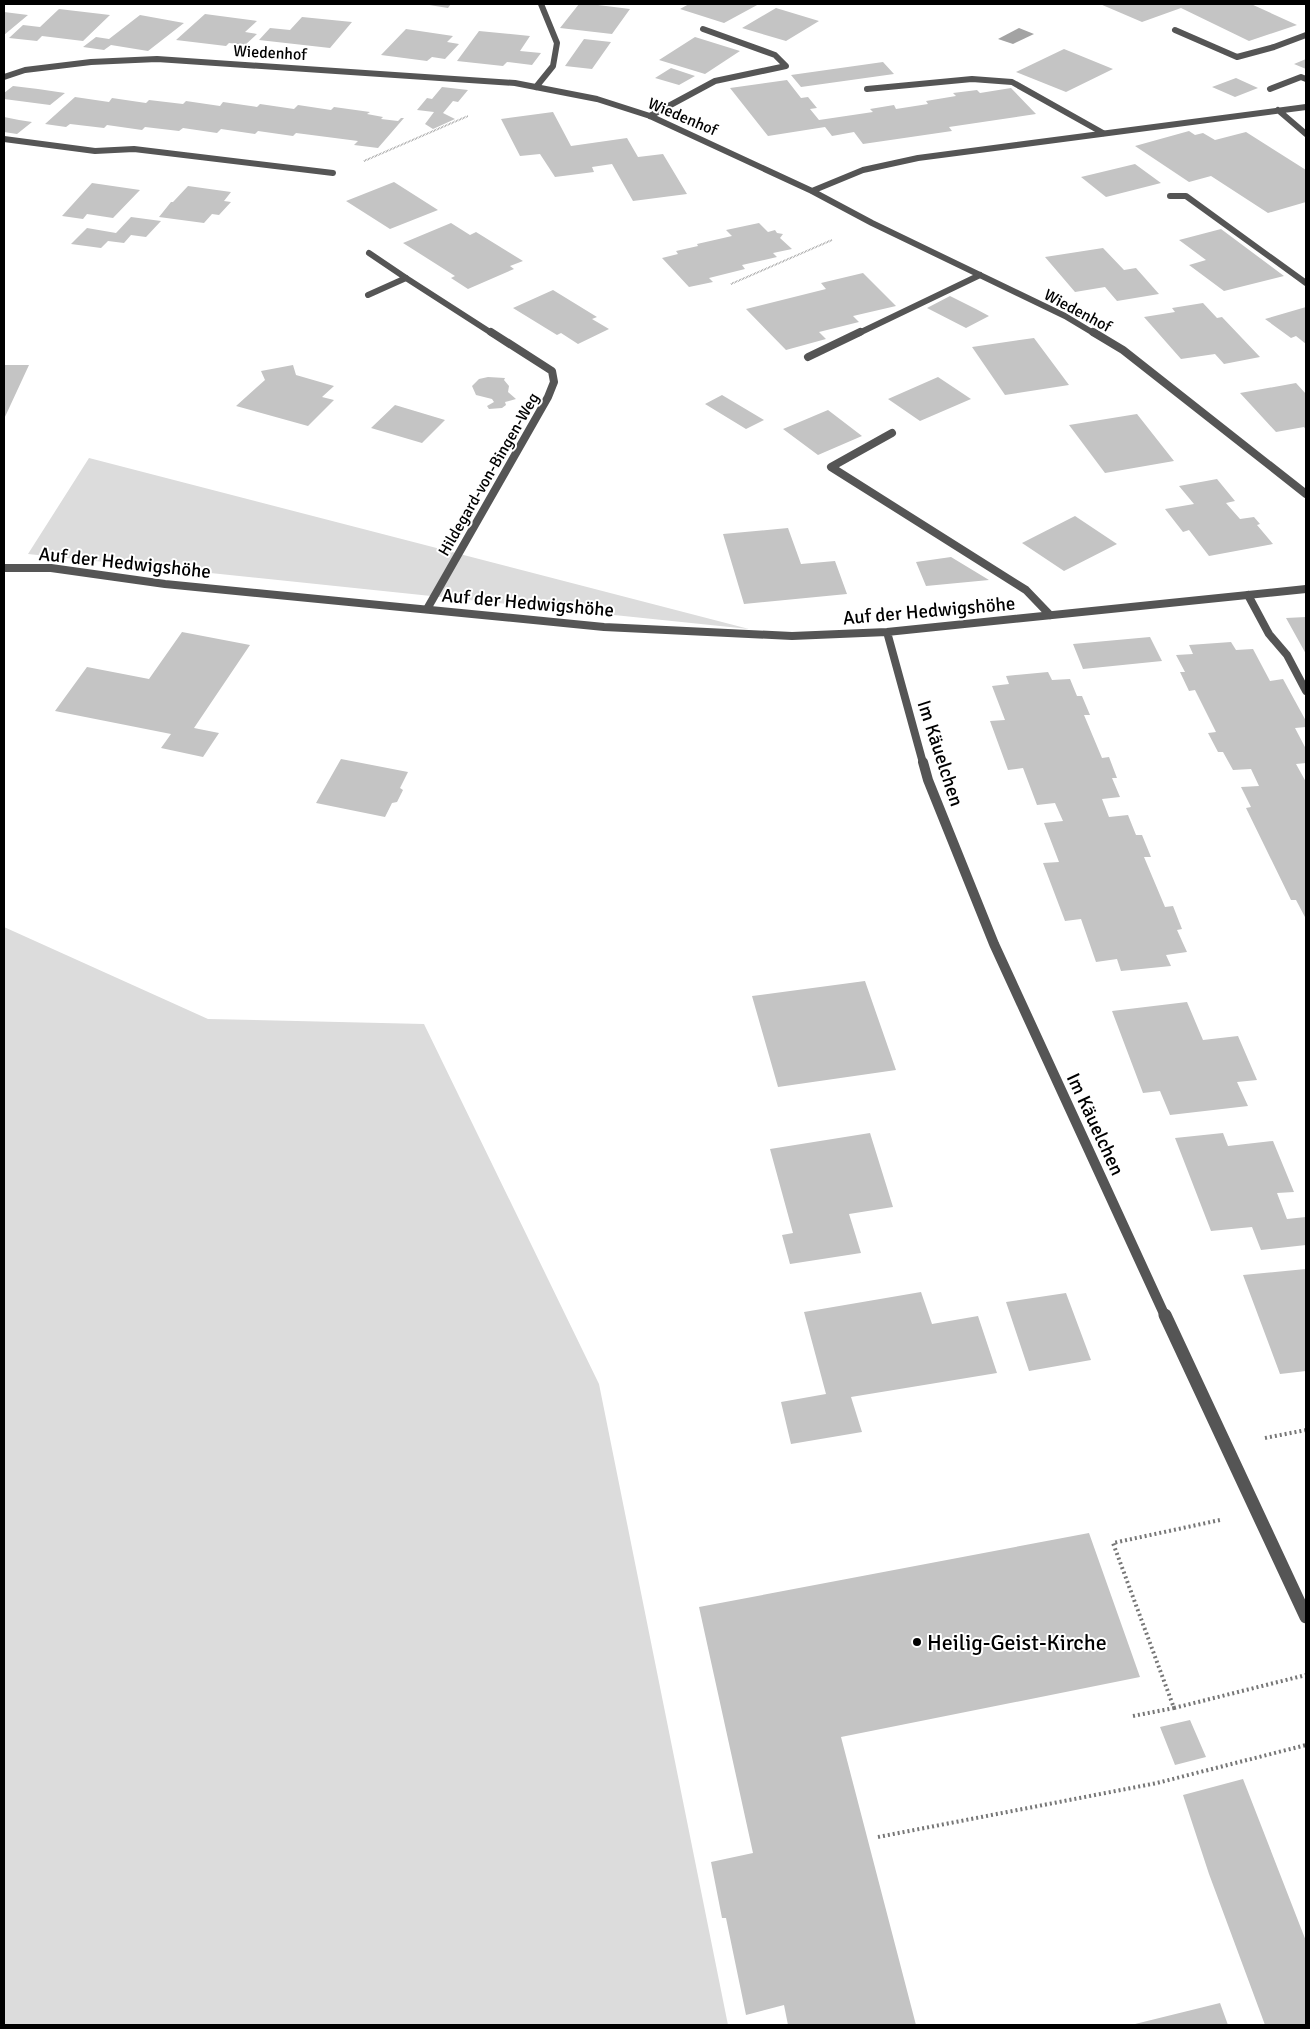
<svg xmlns="http://www.w3.org/2000/svg" width="1310" height="2029" viewBox="0 0 1310 2029" font-family="Signika,sans-serif">
	<rect width="100%" height="100%" fill="#fff"/>
	<!-- green -->
	<path fill="#dcdcdc" d="M89,458L749,629L28,554Z
		M4,927L208,1019L424,1024L599,1384L728,2025H4Z"/>
	<!-- water -->
	<path fill="#a3a3a3" d="M1019,28L1034,34L1013,44L998,39Z"/>
	<!-- building -->
	<path fill="#c4c4c4" d="M423,4H451L448,8Z
		M579,4H590L630,9L612,34L560,28Z
		M689,4H759L724,23L680,9Z
		M1100,4H1251L1297,25L1249,41L1181,8L1142,22Z
		M776,8L819,21L786,41L742,28Z
		M59,9L110,15L83,41L42,36L37,41L9,38L23,25L40,27Z
		M4,12L28,15L4,35Z
		M205,14L257,21L245,32L257,34L245,45L229,43L226,46L176,40Z
		M140,15L184,23L148,51L111,45L104,50L83,47L96,37L109,39Z
		M302,17L352,22L330,48L259,40L270,28L290,30Z
		M406,29L453,36L447,42L459,44L445,59L432,57L427,61L381,55Z
		M479,31L530,36L520,51L541,53L532,65L507,62L503,66L457,61Z
		M695,37L740,51L705,74L659,60Z
		M584,39L611,42L592,69L565,66Z
		M1064,49L1113,69L1066,92L1016,72Z
		M1306,59V69L1294,64Z
		M883,62L894,74L801,87L791,75Z
		M671,68L695,76L679,85L655,78Z
		M1236,78L1258,88L1235,97L1212,87Z
		M787,80L801,98L808,97L817,108L810,109L819,120L873,112L870,109L894,105L896,109L928,104L926,101L956,96L953,93L977,90L980,93L1011,88L1036,114L949,127L952,131L863,144L854,132L832,136L825,127L768,136L730,88Z
		M13,86L38,89L65,93L50,105L4,99V93Z
		M442,87L468,90L458,102L453,101L443,113L455,119L433,129L425,124L434,112L417,110L427,98L432,99Z
		M75,97L109,102L112,98L146,103L149,100L183,104L186,101L220,106L223,102L257,107L260,104L294,109L298,105L331,110L334,107L370,112L367,114L383,117L381,119L398,121L401,118H404L378,148L354,145L358,141L296,133L293,136L258,131L255,134L221,129L217,133L183,128L179,131L145,127L142,130L107,125L104,128L70,124L66,127L45,124Z
		M553,112L571,146L627,138L638,157L663,154L687,194L633,201L612,164L592,167L594,172L555,177L540,154L520,156L501,119Z
		M4,117L19,120L32,122L17,134L4,132Z
		M1189,131L1195,135L1203,133L1215,140L1246,132L1306,170V202L1268,213L1211,176L1189,182L1135,146Z
		M1135,164L1161,183L1106,197L1081,177Z
		M394,182L438,210L390,229L346,201Z
		M92,183L140,190L113,218L87,214L83,219L62,216Z
		M188,186L231,192L224,201L231,202L219,215L212,214L204,223L159,217L171,202H173Z
		M131,217L161,221L146,237L131,235L124,243L108,241L101,248L71,244L87,228L116,233Z
		M451,223L470,235L476,232L523,261L510,266L514,269L468,289L451,278L455,276L403,243Z
		M759,223L768,232L775,230L777,233L783,234L780,238L792,249L773,253L777,257L742,265L745,269L709,278L713,282L689,287L662,258L678,254L676,251L698,246L697,244L732,236L726,230Z
		M1221,229L1284,276L1224,291L1189,265L1206,260L1179,240Z
		M1103,248L1124,270L1136,268L1159,294L1117,301L1105,287L1075,292L1045,257Z
		M863,273L896,306L853,316L859,322L819,332L826,339L786,350L746,309L826,289L821,283Z
		M553,290L597,317L592,319L609,329L578,344L561,333L557,335L513,308Z
		M950,296L976,309L989,316L966,328L927,308Z
		M1203,303L1217,318L1222,317L1260,357L1224,364L1215,354L1181,359L1144,317L1175,312L1172,308Z
		M1306,307V344L1296,336L1291,338L1265,319Z
		M1034,338L1069,385L1005,395L972,347Z
		M4,365H29L4,419Z
		M293,365L296,375L334,386L322,397L334,400L308,426L236,406L265,380L261,371Z
		M488,377L505,378L504,380L509,386L508,392L516,399L505,402L506,405L502,408L489,409L487,406L494,402L492,399L476,395L472,386L479,379Z
		M938,377L971,399L920,421L888,399Z
		M1296,383L1306,394V430L1304,427L1276,432L1240,393Z
		M722,395L764,420L746,429L705,404Z
		M395,405L445,420L422,443L371,428Z
		M828,410L862,436L818,455L783,429Z
		M1137,414L1174,461L1105,473L1069,425Z
		M1217,479L1235,501L1226,503L1240,519L1254,517L1260,524L1257,525L1273,544L1209,556L1189,530L1183,532L1165,509L1194,504L1179,486Z
		M1075,516L1117,544L1064,571L1022,543Z
		M788,528L801,564L835,561L847,594L744,604L723,534Z
		M951,557L989,580L926,586L916,562Z
		M1306,617V654L1286,618Z
		M182,632L250,645L194,728L219,733L203,757L161,748L171,734L55,711L87,667L149,679Z
		M1150,637L1162,661L1083,669L1073,644Z
		M1231,642L1236,650L1253,649L1270,681L1283,679L1306,721V727L1295,728L1306,749V763L1296,764L1306,782V919L1296,900H1291L1246,808L1251,807L1241,787L1259,786L1251,769L1233,770L1223,752H1218L1208,733L1216,732L1195,690L1189,691L1180,672H1185L1176,655L1193,654L1189,645Z
		M1048,672L1052,680L1070,679L1077,696H1082L1090,715H1084L1102,758L1109,757L1117,778H1112L1120,797L1102,799L1109,817L1128,815L1136,835H1142L1151,857H1144L1165,907L1173,906L1182,929L1177,930L1187,952L1166,955L1171,966L1121,971L1117,959L1096,962L1081,919L1065,921L1043,863L1059,862L1044,823L1063,821L1055,803L1037,805L1023,768L1008,770L990,721L1005,720L992,686L1009,684L1006,676Z
		M341,759L408,772L400,788L403,790L397,802L392,803L385,817L316,803Z
		M865,981L896,1070L778,1087L752,996Z
		M1187,1002L1203,1040L1238,1036L1257,1080L1237,1082L1248,1106L1170,1115L1160,1091L1143,1093L1112,1011Z
		M870,1133L893,1207L849,1214L861,1253L790,1264L782,1235L793,1233L770,1149Z
		M1223,1133L1228,1146L1273,1141L1294,1192L1277,1193L1287,1219L1306,1217V1245L1261,1250L1252,1227L1211,1231L1175,1138Z
		M1306,1269V1371L1280,1374L1243,1275Z
		M921,1292L932,1324L978,1316L997,1373L851,1397L862,1432L791,1444L781,1402L826,1394L804,1312Z
		M1066,1293L1091,1360L1029,1371L1006,1302Z
		M1089,1533L1140,1677L841,1737L916,2025H788L784,2005L746,2015L726,1918H722L711,1862L753,1853L699,1607Z
		M1190,1720L1206,1757L1175,1765L1160,1727Z
		M1243,1779L1306,1941V2025H1265L1209,1874L1183,1795Z
		M1220,2003L1228,2025H1131Z"/>
	<g fill="none" stroke-linecap="round" stroke-linejoin="round">
		<!-- path-far1 -->
		<path stroke="#777" stroke-width="2" stroke-dasharray="0.5 1" stroke-linecap="butt" d="M364,161L468,116
			M731,284L832,240"/>
		<!-- path -->
		<path stroke="#777" stroke-width="4" stroke-dasharray="2 3" stroke-linecap="butt" d="M1265,1438L1306,1430
			M1174,1708L1306,1675
			M1133,1716L1174,1708L1113,1543L1220,1520
			M878,1837L1157,1783L1306,1745"/>
		<!-- lane-far1 -->
		<path stroke="#555" stroke-width="6" d="M1175,30L1237,57L1274,47L1306,35
			M536,87L553,66L557,43L541,4
			M867,89L972,79L1012,82L1103,133
			M1270,89L1301,77L1306,79
			M650,116L715,81L786,66L775,55L703,29
			M4,139L95,151L134,149L333,173
			M368,295L406,278L369,253
			M857,334L980,275"/>
		<!-- lane -->
		<path stroke="#555" stroke-width="8" d="M808,357L860,332
			M892,433L831,467L1026,590L1050,615
			M1248,595L1269,634L1287,655L1306,691"/>
		<!-- street-far3 -->
		<path stroke="#555" stroke-width="6" d="M4,77L25,70L91,62L157,59L515,83L597,99L650,116L812,191L872,223L1065,316L1095,334
			M1278,110L1306,134
			M812,191L863,170L918,158L1306,107
			M1170,196H1186L1306,283
			M406,278L493,334"/>
		<!-- street-far2 -->
		<path stroke="#555" stroke-width="8" d="M1093,332L1123,350L1306,494
			M4,568H51L165,584L604,627L792,636L887,632L1306,589
			M427,609L548,397L554,382L552,371L491,332
			M887,632L923,763"/>
		<!-- street-far1 -->
		<path stroke="#555" stroke-width="10" d="M923,762L928,780L994,944L1165,1316"/>
		<!-- street -->
		<path stroke="#555" stroke-width="13" d="M1165,1315L1306,1617"/>
	</g>
	<!-- markers -->
	<circle fill="#000" stroke="#fff" stroke-width="2" cx="917" cy="1642" r="5"/>
	<g text-anchor="middle" stroke-width="4" stroke-linejoin="round" paint-order="stroke">
		<!-- far-street labels -->
		<g font-size="16" fill="#000" stroke="#fff">
			<text transform="translate(270 52) rotate(3)" y="6">Wiedenhof</text>
			<text transform="translate(683 116) rotate(23)" y="6">Wiedenhof</text>
			<text transform="translate(1078 310) rotate(28)" y="6">Wiedenhof</text>
			<text transform="translate(488 474) rotate(-60)" y="6">Hildegard-von-Bingen-Weg</text>
		</g>
		<!-- street labels -->
		<g font-size="19" fill="#000" stroke="#fff">
			<text transform="translate(125 562) rotate(6)" y="7">Auf der Hedwigshöhe</text>
			<text transform="translate(528 602) rotate(5)" y="7">Auf der Hedwigshöhe</text>
			<text transform="translate(929 610) rotate(-5)" y="7">Auf der Hedwigshöhe</text>
			<text transform="translate(941 753) rotate(72)" y="7">Im Käuelchen</text>
			<text transform="translate(1096 1124) rotate(65)" y="7">Im Käuelchen</text>
		</g>
		<!-- near-poi labels -->
		<g font-size="22" fill="#000" stroke="#fff" text-anchor="start">
			<text x="927" y="1650">Heilig-Geist-Kirche</text>
		</g>
	</g>
	<!-- border -->
	<rect width="1310" height="2029" fill="none" stroke="#000000" stroke-width="10"/>
</svg>
